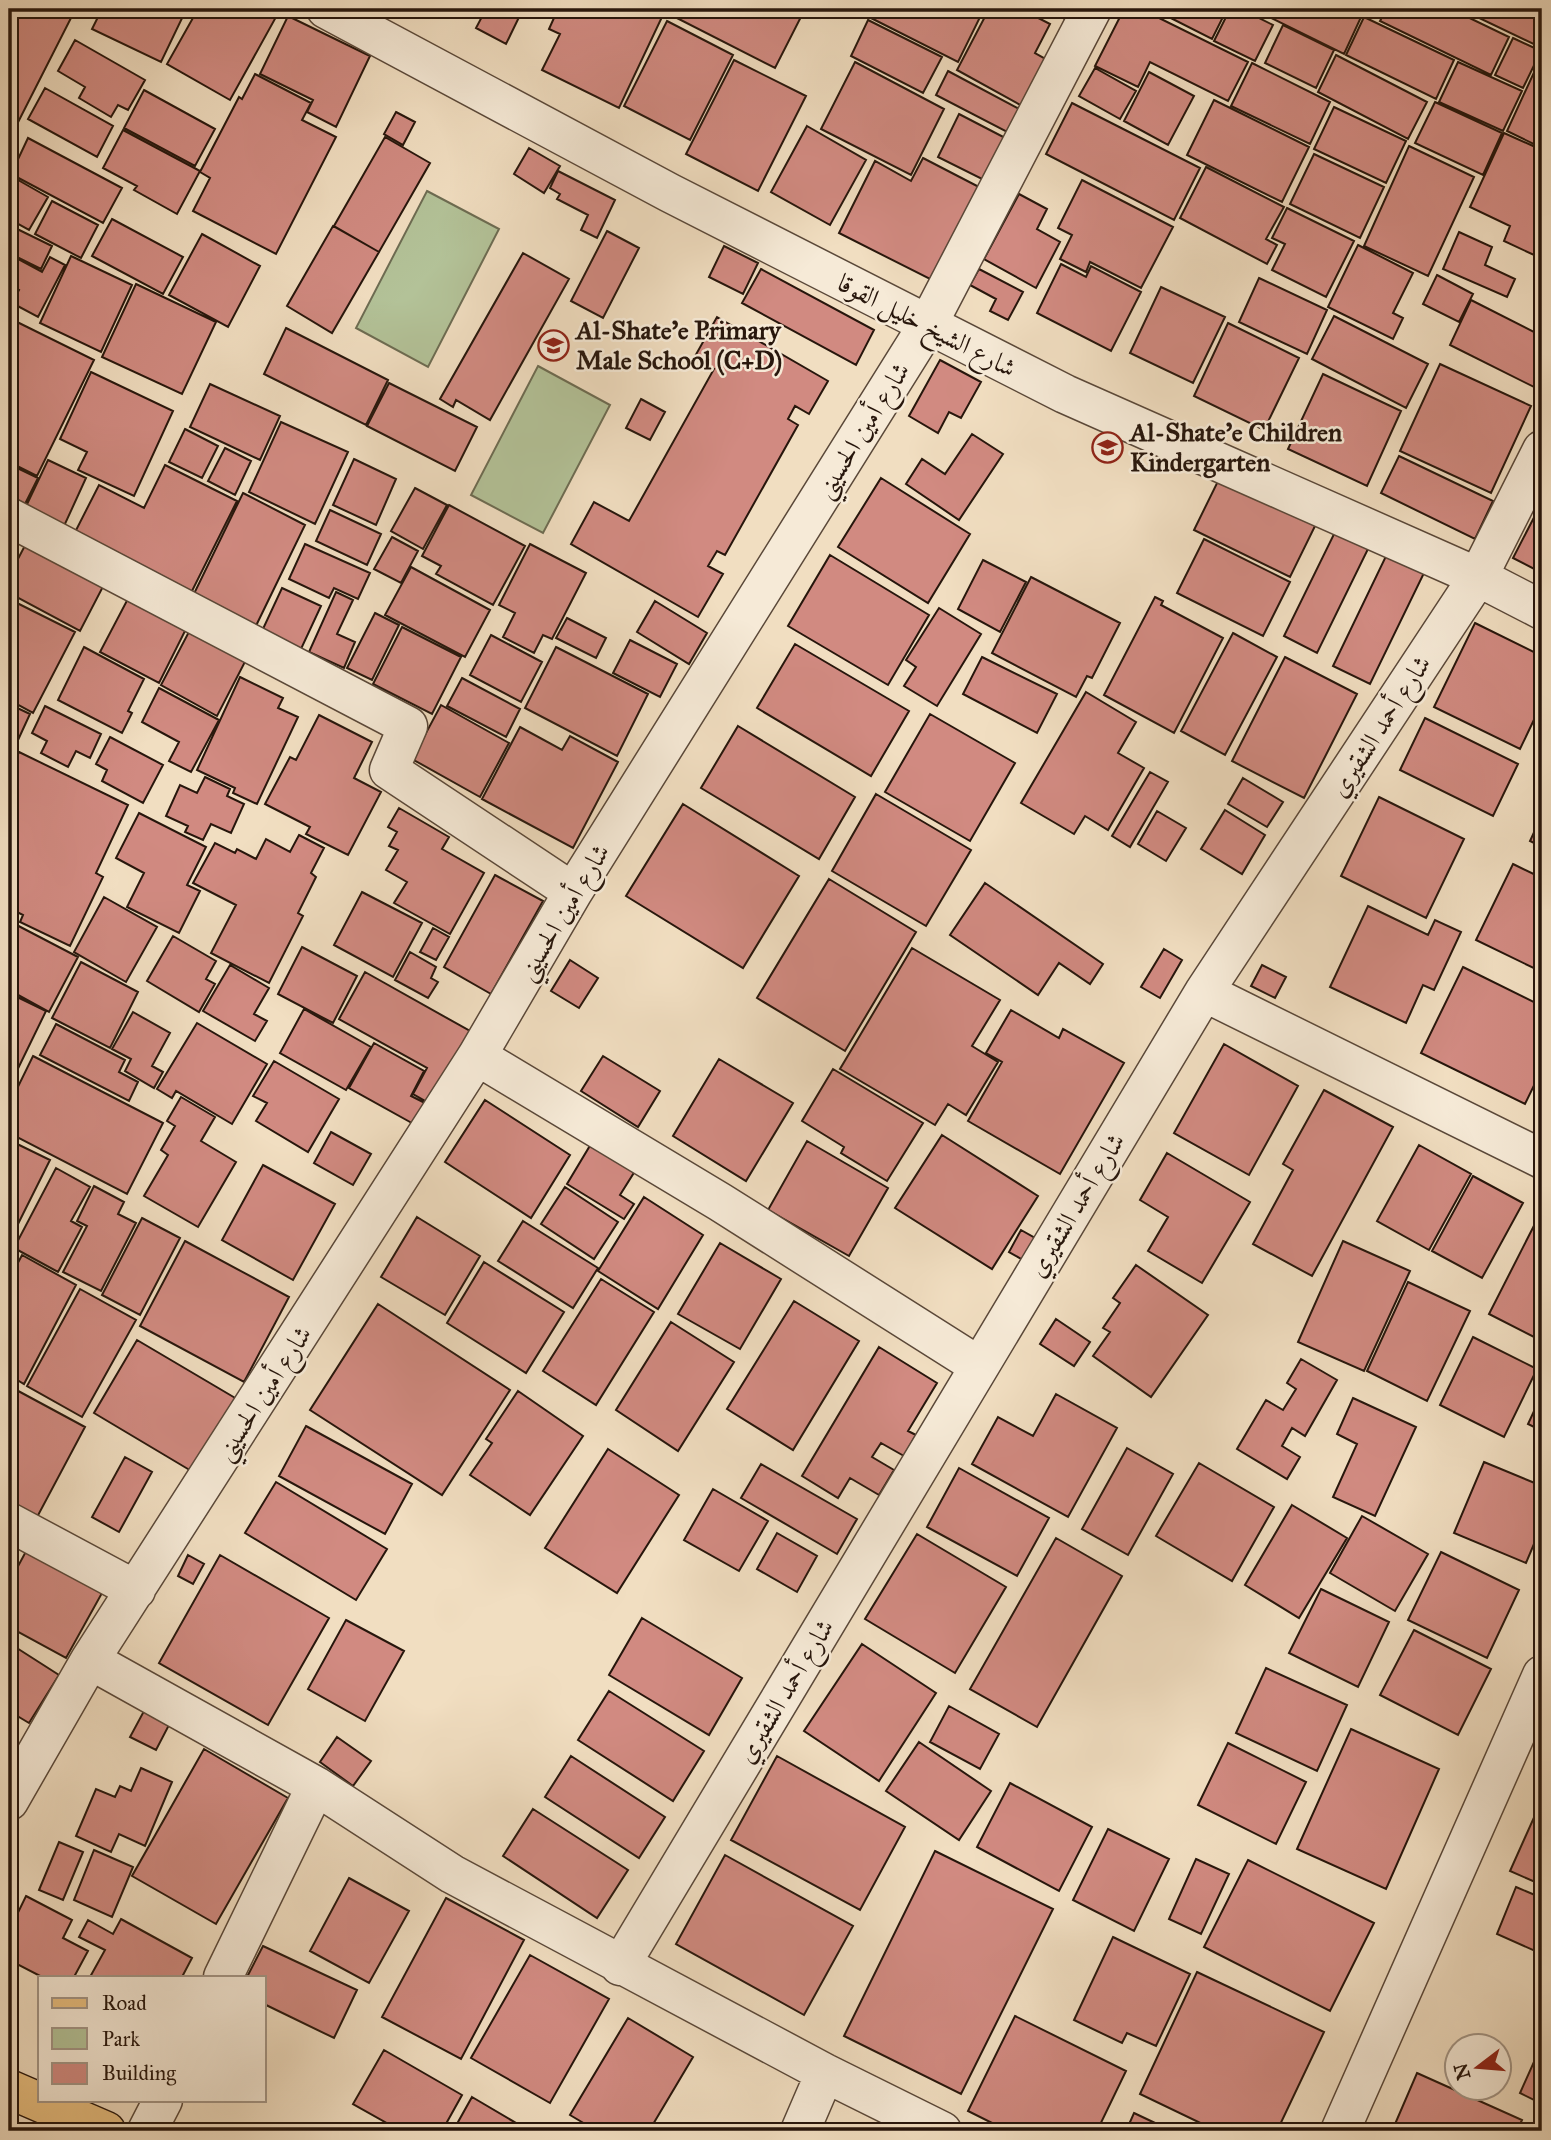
<svg xmlns="http://www.w3.org/2000/svg" width="1551" height="2140" viewBox="0 0 1551 2140" font-family="'IM FELL Great Primer',Amiri,serif">
	<rect width="100%" height="100%" fill="#f1dec1"/>
	<filter id="stains"><feTurbulence type="fractalNoise" baseFrequency=".00286" numOctaves="4"/><feColorMatrix values="0 0 0 0 .2 0 0 0 0 .09 0 0 0 0 .02 0 0 0 .5 -.17"/></filter>
	<radialGradient id="worn" r=".72"><stop offset=".6" stop-color="#630" stop-opacity="0"/><stop offset="1" stop-color="#630" stop-opacity=".3"/></radialGradient>
	<!-- green -->
	<path fill="#b3c298" stroke="#6d6c52" stroke-width="2" d="M427,191L499,229L428,367L356,328Z
		M538,366L610,405L543,533L471,495Z"/>
	<!-- building -->
	<path fill="#d18a81" stroke="#27160c" stroke-width="2" d="M9,9H57L72,16L9,140Z
		M102,9H179L185,12L161,62L92,29Z
		M198,9H261L276,17L230,100L167,64Z
		M486,9H523L506,44L476,28Z
		M645,9L662,17L619,108L542,70L560,34L549,29L558,9Z
		M669,9H805L775,68L667,13Z
		M869,9H984L958,62L865,15Z
		M989,9H1021L1050,24L1035,53L1049,61L1024,107L957,70Z
		M1045,9H1082L1075,24Z
		M1124,9H1141L1248,62L1228,101L1150,62L1138,87L1095,66Z
		M1153,9H1227L1212,39Z
		M1230,9H1241L1273,25L1255,61L1214,41Z
		M1253,9H1349L1362,15L1344,54Z
		M1386,9H1451L1509,37L1491,75L1380,21Z
		M1478,9H1542V48L1475,16Z
		M288,16L370,56L336,127L307,112L313,100L260,74Z
		M1364,17L1454,60L1436,99L1346,55Z
		M868,20L942,57L923,93L851,56Z
		M667,21L733,55L690,140L624,106Z
		M1283,25L1334,50L1316,88L1265,63Z
		M1513,38L1541,51L1523,88L1495,75Z
		M75,40L145,80L128,110L118,105L111,117L79,98L85,87L58,71Z
		M1336,55L1427,102L1408,139L1318,92Z
		M734,60L806,96L758,191L686,154Z
		M855,62L944,109L911,175L821,129Z
		M1458,62L1522,91L1503,131L1439,102Z
		M1252,63L1330,102L1310,144L1231,106Z
		M1095,68L1136,91L1120,119L1079,96Z
		M1536,68L1542,71V148L1507,131Z
		M948,71L1025,112L1013,135L936,95Z
		M1149,72L1194,96L1168,145L1124,121Z
		M255,74L311,103L302,120L336,137L276,254L193,211L210,178L200,172L239,97L242,99Z
		M45,88L113,126L97,157L28,119Z
		M144,90L215,129L195,166L124,128Z
		M1214,100L1309,147L1282,202L1187,155Z
		M1435,102L1502,133L1483,175L1415,143Z
		M1072,103L1200,168L1174,220L1046,154Z
		M1334,107L1406,141L1386,183L1314,149Z
		M396,112L415,122L403,145L384,134Z
		M959,114L1013,142L992,184L938,157Z
		M807,126L866,160L830,225L771,192Z
		M123,130L200,171L177,214L134,190L137,186L103,168Z
		M1504,133L1542,150V236L1534,255L1504,241L1510,226L1470,207Z
		M385,137L430,163L379,252L334,226Z
		M28,138L122,188L103,223L11,174Z
		M1409,146L1474,177L1428,276L1364,246Z
		M529,148L560,166L544,193L514,174Z
		M1314,154L1384,187L1360,238L1290,204Z
		M923,158L979,187L932,280L839,233L875,161L911,181Z
		M1206,167L1284,207L1266,239L1277,245L1267,264L1180,218Z
		M558,171L615,200L597,238L581,230L588,215L557,199L560,194L550,188Z
		M11,176L48,197L29,230L9,219Z
		M1082,180L1173,227L1141,288L1090,262L1086,272L1060,259L1072,235L1058,228Z
		M1019,194L1047,209L1037,229L1060,242L1036,288L984,259Z
		M52,201L98,225L81,258L35,234Z
		M1287,208L1354,241L1326,297L1272,270L1285,244L1272,238Z
		M112,219L183,257L163,294L92,256Z
		M9,225L52,246L41,269L9,253Z
		M333,226L379,252L332,333L287,306Z
		M607,231L639,248L603,318L571,301Z
		M1459,232L1492,247L1485,265L1515,279L1507,297L1443,269Z
		M202,234L260,266L228,327L169,295Z
		M1358,245L1413,273L1393,313L1403,318L1393,339L1328,307Z
		M724,246L758,263L743,294L709,277Z
		M523,253L569,279L490,420L456,400L453,407L440,399Z
		M9,254L42,272L50,257L65,265L38,317L12,303L19,290L9,285Z
		M71,256L132,285L101,352L40,323Z
		M1061,264L1086,277L1091,266L1141,292L1111,351L1037,313Z
		M761,269L874,330L856,365L742,303Z
		M979,269L1023,292L1008,320L990,311L996,299L970,285Z
		M1437,275L1473,294L1459,322L1423,304Z
		M1259,278L1327,310L1307,354L1239,322Z
		M136,284L216,322L182,394L102,357Z
		M1161,287L1225,317L1193,383L1130,353Z
		M1471,300L1542,336V391L1450,345Z
		M1334,316L1428,364L1406,408L1312,359Z
		M717,317L828,381L809,414L795,406L788,419L798,425L725,555L717,551L708,566L723,574L698,617L571,544L594,502L629,521L714,369L694,358Z
		M9,318L94,360L37,476L9,462Z
		M1228,323L1299,358L1264,430L1194,396Z
		M286,328L388,380L366,425L264,374Z
		M940,360L981,382L961,418L949,412L938,433L909,416Z
		M1440,364L1531,406L1491,493L1400,451Z
		M91,372L173,411L134,496L78,470L87,452L60,439Z
		M1323,374L1401,411L1367,486L1288,449Z
		M389,383L477,427L455,471L367,426Z
		M210,384L280,416L260,460L190,427Z
		M641,399L665,412L650,440L626,428Z
		M281,422L348,452L315,524L249,492Z
		M185,429L218,446L202,478L169,462Z
		M972,434L1003,454L959,520L906,484L922,459L945,474Z
		M225,448L251,461L235,495L208,481Z
		M1399,456L1493,501L1475,539L1381,493Z
		M354,459L396,479L376,525L333,505Z
		M48,460L86,478L59,537L20,519Z
		M9,464L38,478L18,518L9,513Z
		M165,465L237,501L186,603L69,544L99,485L144,508Z
		M1221,475L1317,522L1290,577L1194,530Z
		M881,478L970,534L928,603L838,547Z
		M415,488L447,505L423,549L391,531Z
		M243,493L305,525L252,634L189,604Z
		M1542,502V573L1513,558Z
		M449,505L525,546L493,605L436,574L441,566L422,556Z
		M330,510L381,534L367,565L316,541Z
		M1335,532L1368,549L1317,653L1284,636Z
		M31,534L109,575L80,631L9,593V576Z
		M392,537L418,551L401,583L374,569Z
		M1204,539L1290,582L1263,636L1177,593Z
		M305,544L370,573L358,599L334,588L329,598L289,579Z
		M530,544L586,573L552,639L543,635L534,653L503,637L515,613L499,605Z
		M1387,554L1424,573L1370,684L1333,666Z
		M830,555L929,615L888,685L788,626Z
		M983,560L1026,582L1000,632L958,609Z
		M411,567L490,610L465,657L385,615Z
		M1031,577L1120,623L1092,678L1087,676L1076,697L992,653Z
		M282,588L321,606L301,649L262,631Z
		M132,591L190,621L159,683L100,652Z
		M336,592L353,600L337,634L355,642L344,668L309,652Z
		M1155,597L1163,601L1161,605L1223,638L1174,733L1104,695Z
		M11,600L75,632L33,713L9,700Z
		M655,601L707,633L689,664L637,632Z
		M939,608L981,634L937,706L904,686L916,667L906,660Z
		M375,613L399,625L372,680L347,668Z
		M567,618L606,638L596,658L556,638Z
		M1475,623L1542,656V703L1520,749L1434,707Z
		M192,626L248,656L217,716L161,685Z
		M402,627L461,657L432,714L373,684Z
		M1233,633L1277,657L1225,755L1181,731Z
		M491,635L542,662L521,702L470,675Z
		M630,640L677,664L660,697L613,673Z
		M795,644L909,711L871,776L757,708Z
		M84,647L144,679L128,711L132,713L122,733L58,700Z
		M556,647L648,694L617,756L525,708Z
		M982,657L1057,694L1037,733L963,694Z
		M1285,657L1357,694L1304,798L1232,761Z
		M240,677L283,698L278,708L298,717L257,804L233,793L235,788L197,770Z
		M462,678L520,709L506,737L447,706Z
		M159,688L219,720L191,772L169,761L179,742L142,722Z
		M1086,692L1136,722L1118,753L1144,768L1108,830L1085,816L1074,834L1021,803Z
		M9,704L30,714L18,740L9,735Z
		M441,705L509,743L480,797L412,759Z
		M45,706L101,734L90,758L76,751L68,767L41,753L47,741L32,733Z
		M930,714L1015,763L970,841L885,792Z
		M319,715L372,742L354,778L381,792L348,855L306,834L310,827L265,804L290,757L296,760Z
		M1425,718L1518,764L1493,816L1400,770Z
		M738,726L855,797L819,859L701,788Z
		M520,727L562,750L570,736L618,762L573,848L482,799Z
		M110,737L163,765L143,803L102,781L107,770L96,764Z
		M19,752L128,805L96,873L103,877L70,946L20,922L23,915L9,908V774Z
		M1150,772L1168,782L1130,847L1112,836Z
		M205,777L230,789L227,796L244,804L231,833L211,824L203,840L185,832L188,826L166,816L180,785L197,793Z
		M1243,778L1283,802L1267,827L1228,804Z
		M876,794L971,850L926,926L832,871Z
		M1379,797L1464,839L1426,918L1341,876Z
		M683,804L799,876L743,968L626,896Z
		M399,808L449,837L442,849L484,873L450,934L394,903L407,882L386,870L398,850L389,846L397,832L388,827Z
		M1225,810L1265,835L1242,874L1201,849Z
		M1157,811L1186,828L1166,861L1138,844Z
		M139,813L206,847L187,885L200,891L179,933L127,907L144,873L116,858Z
		M1542,815V847L1530,841Z
		M299,835L324,848L311,873L316,877L298,913L303,916L269,983L211,953L236,905L193,883L215,843L235,853L237,849L256,859L266,839L290,852Z
		M1513,864L1542,878V972L1476,940Z
		M495,875L543,901L491,994L444,967Z
		M829,879L916,932L845,1051L757,998Z
		M985,883L1103,964L1090,984L1059,963L1038,995L950,935Z
		M362,892L422,923L393,977L334,945Z
		M104,897L157,927L126,982L74,952Z
		M1368,906L1428,935L1435,920L1461,932L1434,990L1423,985L1406,1023L1330,987Z
		M9,921L78,957L49,1012L9,990Z
		M433,928L449,937L436,960L420,952Z
		M173,936L216,961L206,979L215,984L199,1012L147,981Z
		M302,947L357,976L333,1023L278,994Z
		M912,948L1000,1000L972,1046L998,1062L966,1115L948,1104L935,1125L840,1069Z
		M1164,949L1182,960L1160,998L1141,987Z
		M410,952L436,967L431,978L438,982L428,998L395,980Z
		M570,960L598,978L579,1008L551,991Z
		M81,962L138,992L110,1048L52,1018Z
		M230,965L269,988L254,1014L267,1021L255,1041L203,1011Z
		M1262,965L1286,977L1275,998L1251,986Z
		M1463,967L1542,1006V1069L1525,1104L1421,1053Z
		M365,972L470,1031L436,1107L413,1094L427,1068L339,1019Z
		M9,993L46,1011L9,1087Z
		M304,1009L371,1047L346,1090L280,1053Z
		M1011,1010L1059,1038L1063,1029L1124,1063L1060,1174L968,1121L1002,1062L986,1053Z
		M133,1012L170,1033L152,1066L163,1072L154,1088L125,1071L131,1059L112,1049Z
		M197,1023L267,1064L232,1124L176,1091L172,1098L157,1089Z
		M56,1024L125,1060L119,1072L138,1082L129,1101L40,1055Z
		M374,1043L424,1071L411,1096L431,1106L419,1127L349,1088Z
		M1224,1044L1298,1086L1249,1175L1174,1133Z
		M33,1056L163,1123L127,1194L9,1133V1105Z
		M603,1056L660,1091L638,1127L581,1091Z
		M719,1059L793,1103L746,1181L673,1136Z
		M274,1061L339,1099L308,1152L256,1121L267,1103L253,1096Z
		M833,1069L923,1123L887,1181L841,1153L844,1147L802,1121Z
		M1324,1090L1393,1127L1312,1276L1253,1244L1293,1170L1283,1164Z
		M181,1097L215,1117L201,1141L236,1162L198,1227L144,1196L168,1155L161,1150L175,1126L167,1121Z
		M485,1100L570,1155L531,1218L445,1162Z
		M331,1132L371,1154L353,1185L314,1163Z
		M942,1135L1038,1196L992,1269L895,1208Z
		M9,1140L50,1160L9,1242Z
		M807,1141L888,1188L849,1256L768,1210Z
		M591,1144L635,1171L620,1195L634,1204L624,1219L567,1184Z
		M1419,1145L1471,1174L1429,1250L1377,1221Z
		M1167,1153L1250,1202L1202,1283L1148,1251L1168,1217L1140,1200Z
		M263,1165L335,1204L293,1280L222,1240Z
		M56,1168L90,1187L71,1221L82,1227L58,1272L14,1248Z
		M1473,1176L1523,1203L1482,1278L1432,1251Z
		M94,1186L124,1202L118,1214L136,1223L101,1291L63,1272L87,1226L77,1221Z
		M565,1187L618,1222L594,1259L541,1224Z
		M644,1197L703,1235L658,1309L598,1271Z
		M1542,1210V1341L1489,1314Z
		M417,1217L480,1256L445,1315L381,1277Z
		M142,1218L180,1238L140,1315L102,1295Z
		M523,1221L598,1268L573,1308L498,1261Z
		M1021,1230L1035,1238L1023,1260L1009,1252Z
		M185,1241L289,1297L244,1382L140,1326Z
		M1343,1241L1410,1271L1364,1371L1298,1342Z
		M720,1243L781,1279L740,1349L678,1314Z
		M22,1255L76,1285L24,1384L9,1375V1280Z
		M484,1262L564,1312L526,1373L447,1323Z
		M1136,1265L1208,1315L1151,1397L1093,1356L1110,1332L1103,1328L1120,1303L1113,1298Z
		M601,1279L654,1312L596,1405L543,1371Z
		M1408,1282L1470,1311L1427,1401L1367,1371Z
		M80,1289L136,1320L82,1417L27,1386Z
		M794,1301L859,1341L793,1450L727,1409Z
		M378,1304L510,1390L442,1495L310,1410Z
		M1056,1319L1090,1342L1074,1366L1040,1344Z
		M671,1322L734,1362L678,1451L616,1410Z
		M1473,1337L1537,1369L1504,1437L1440,1405Z
		M137,1340L242,1402L198,1475L94,1413Z
		M879,1347L937,1383L908,1431L916,1435L904,1456L881,1443L872,1457L894,1470L879,1495L850,1478L838,1498L802,1476Z
		M1301,1359L1337,1380L1305,1436L1292,1428L1282,1446L1300,1457L1287,1479L1237,1449L1266,1400L1283,1410L1296,1389L1287,1383Z
		M9,1386L85,1427L35,1521L9,1508Z
		M518,1391L583,1436L530,1515L470,1475L492,1443L486,1439Z
		M1056,1394L1117,1428L1068,1517L972,1464L998,1417L1033,1436Z
		M1542,1394V1431L1528,1424Z
		M1353,1398L1416,1427L1375,1516L1333,1497L1357,1444L1337,1434Z
		M306,1426L412,1484L385,1534L279,1476Z
		M1127,1448L1173,1474L1128,1555L1082,1529Z
		M608,1449L679,1495L617,1593L545,1548Z
		M125,1457L152,1472L119,1532L92,1517Z
		M1484,1462L1542,1486V1525L1526,1563L1454,1533Z
		M1199,1463L1274,1507L1232,1581L1156,1536Z
		M761,1464L857,1519L837,1554L741,1498Z
		M959,1468L1049,1518L1017,1576L927,1527Z
		M276,1482L387,1549L356,1600L245,1533Z
		M713,1489L768,1521L739,1571L684,1540Z
		M1292,1505L1347,1538L1299,1618L1245,1585Z
		M1362,1516L1428,1554L1395,1611L1330,1573Z
		M777,1533L817,1556L797,1592L757,1569Z
		M917,1534L1006,1587L955,1673L865,1619Z
		M1056,1538L1122,1576L1037,1727L970,1689Z
		M31,1542L107,1584L66,1658L9,1627V1583Z
		M1441,1552L1519,1590L1487,1658L1408,1620Z
		M188,1555L204,1564L193,1584L178,1576Z
		M220,1555L329,1618L268,1725L159,1663Z
		M1321,1589L1389,1622L1358,1687L1289,1653Z
		M642,1618L742,1678L709,1735L609,1675Z
		M346,1620L404,1651L365,1721L308,1689Z
		M1414,1630L1491,1669L1458,1735L1380,1695Z
		M9,1643L59,1675L29,1723L9,1711Z
		M862,1644L936,1693L879,1781L804,1731Z
		M1266,1668L1347,1705L1317,1771L1236,1733Z
		M609,1691L704,1751L673,1801L578,1740Z
		M949,1706L999,1734L980,1769L930,1742Z
		M144,1711L169,1725L156,1750L130,1737Z
		M1351,1729L1439,1769L1386,1889L1297,1849Z
		M337,1737L371,1761L353,1786L320,1762Z
		M919,1742L991,1791L959,1840L886,1791Z
		M1228,1743L1306,1782L1276,1844L1198,1805Z
		M204,1749L288,1798L216,1924L132,1876Z
		M571,1756L665,1817L639,1858L545,1797Z
		M777,1756L905,1827L860,1910L731,1840Z
		M141,1768L172,1782L145,1846L119,1834L111,1852L76,1836L96,1789L115,1797L120,1786L131,1791Z
		M1010,1783L1092,1827L1059,1891L977,1847Z
		M1540,1804L1542,1805V1885L1510,1871Z
		M533,1809L628,1870L597,1918L503,1856Z
		M1108,1829L1169,1859L1134,1931L1073,1900Z
		M59,1842L83,1852L63,1900L39,1890Z
		M94,1850L133,1867L112,1917L74,1900Z
		M935,1851L1053,1909L961,2094L844,2036Z
		M725,1855L853,1926L804,2015L676,1944Z
		M1196,1859L1229,1874L1201,1934L1169,1919Z
		M1248,1860L1374,1923L1330,2011L1204,1947Z
		M349,1878L409,1911L369,1983L310,1951Z
		M1516,1887L1542,1898V1954L1497,1934Z
		M26,1896L72,1920L63,1938L88,1951L74,1977H42L9,1960V1931Z
		M446,1898L524,1940L461,2059L382,2017Z
		M121,1919L192,1958L182,1977H90L105,1950L79,1937L88,1920L113,1934Z
		M1113,1937L1190,1974L1156,2046L1127,2033L1122,2043L1074,2020Z
		M263,1946L357,1990L334,2038L264,2004V1977H247Z
		M530,1955L609,1999L550,2103L471,2058Z
		M1197,1972L1324,2032L1277,2131H1217L1140,2094Z
		M1015,2016L1126,2071L1097,2131H1008L968,2111Z
		M628,2018L693,2057L649,2131H597L570,2115Z
		M1542,2044V2104L1520,2093Z
		M384,2050L462,2095L442,2131H401L353,2104Z
		M1417,2073L1522,2120L1517,2131H1392Z
		M472,2097L528,2130V2131H453Z
		M1134,2113L1172,2131H1126Z"/>
	<g fill="none" stroke-linecap="round" stroke-linejoin="round">
		<defs>
			<path id="minor" d="M326,9L670,193L1065,394L1478,577L1542,610
				M9,517L408,726L389,770L573,892
				M1204,992L1542,1159
				M477,1056L720,1202L979,1366
				M9,1522L136,1590
				M90,1660L316,1786L452,1874L825,2073L942,2131
				M9,1801L90,1660L477,1056L573,892L927,326L1092,9
				M620,1966L1204,992L1478,577L1542,450
				M223,1977L316,1786
				M147,2131L163,2100
				M800,2131L825,2073
				M1340,2131L1542,1675"/>
			<path id="major" d="M9,2089L106,2131"/>
		</defs>
		<!-- minor casing -->
		<use href="#minor" stroke="#5a4839" stroke-width="41"/>
		<!-- major casing -->
		<use href="#major" stroke="#27160c" stroke-width="41"/>
		<!-- minor -->
		<use href="#minor" stroke="#f6ead7" stroke-width="38"/>
		<!-- major -->
		<use href="#major" stroke="#e8bf80" stroke-width="38"/>
	</g>
	<!-- icons -->
	<defs>
		<symbol id="school-ring" viewBox="-11 -11 22 22"><circle r="9.5" fill="#f6ead7" stroke="#8f2418" stroke-width="1.5"/><path d="M0-5L7-2L0 1L-7-2ZM-4 1L0 2.5L4 1V4Q0 6-4 4Z" fill="#8f2418"/></symbol>
	</defs>
	<g fill-rule="evenodd">
		<use href="#school-ring" x="536" y="328" width="35" height="35"/>
		<use href="#school-ring" x="1090" y="430" width="35" height="35"/>
	</g>
	<g text-anchor="middle" stroke-width="5" stroke-linejoin="round" paint-order="stroke">
		<!-- street labels -->
		<g font-size="26" fill="#27160c" stroke="#f6ead7">
			<text transform="translate(927 325) rotate(27)" y="9">شارع الشيخ خليل القوقا</text>
			<text transform="translate(862 430) rotate(-58)" y="9">شارع أمين الحسيني</text>
			<text transform="translate(1380 726) rotate(-57)" y="9">شارع أحمد الشقيري</text>
			<text transform="translate(563 912) rotate(-59)" y="9">شارع أمين الحسيني</text>
			<text transform="translate(1076 1205) rotate(-59)" y="9">شارع أحمد الشقيري</text>
			<text transform="translate(263 1393) rotate(-57)" y="9">شارع أمين الحسيني</text>
			<text transform="translate(785 1691) rotate(-59)" y="9">شارع أحمد الشقيري</text>
		</g>
		<!-- poi labels -->
		<g font-size="26" font-weight="bold" fill="#27160c" stroke="#f6ead7" text-anchor="start">
			<text x="576" y="339">Al-Shate'e Primary<tspan x="576" dy="30">Male School (C+D)</tspan></text>
			<text x="1130" y="441">Al-Shate'e Children<tspan x="1130" dy="30">Kindergarten</tspan></text>
		</g>
	</g>
	<!-- margin -->
	<rect width="1551" height="2140" fill="none" stroke="#f1dec1" stroke-width="35"/>
	<rect x="10" y="10" width="1530" height="2119" fill="none" stroke="#27160c" stroke-width="3.5"/>
	<rect x="18" y="18" width="1516" height="2105" fill="none" stroke="#27160c" stroke-width="2"/>
	<!-- legend -->
	<rect x="38" y="1976" width="228" height="126" fill="#f6ead7" stroke="#a39586" stroke-width="2"/>
	<rect x="52" y="1998" width="35" height="10" fill="#e8bf80" stroke="#a39586" stroke-width="2"/>
	<text x="102" y="2010" font-size="21" fill="#27160c">Road</text>
	<rect x="52" y="2028" width="35" height="21" fill="#b3c298" stroke="#a39586" stroke-width="2"/>
	<text x="102" y="2046" font-size="21" fill="#27160c">Park</text>
	<rect x="52" y="2063" width="35" height="21" fill="#d18a81" stroke="#a39586" stroke-width="2"/>
	<text x="102" y="2080" font-size="21" fill="#27160c">Building</text>
	<!-- north arrow -->
	<g transform="translate(1478 2067) rotate(254)"><circle r="33" fill="#f6ead7" stroke="#a39586" stroke-width="2"/>
	<path d="M0-5L12 26L0 18L-12 26Z" fill="#8f2418"/>
	<text y="-10" font-size="19" font-weight="bold" text-anchor="middle" fill="#27160c">N</text>
	</g>
	<rect width="100%" height="100%" filter="url(#stains)"/>
	<rect width="100%" height="100%" fill="url(#worn)"/>
</svg>
